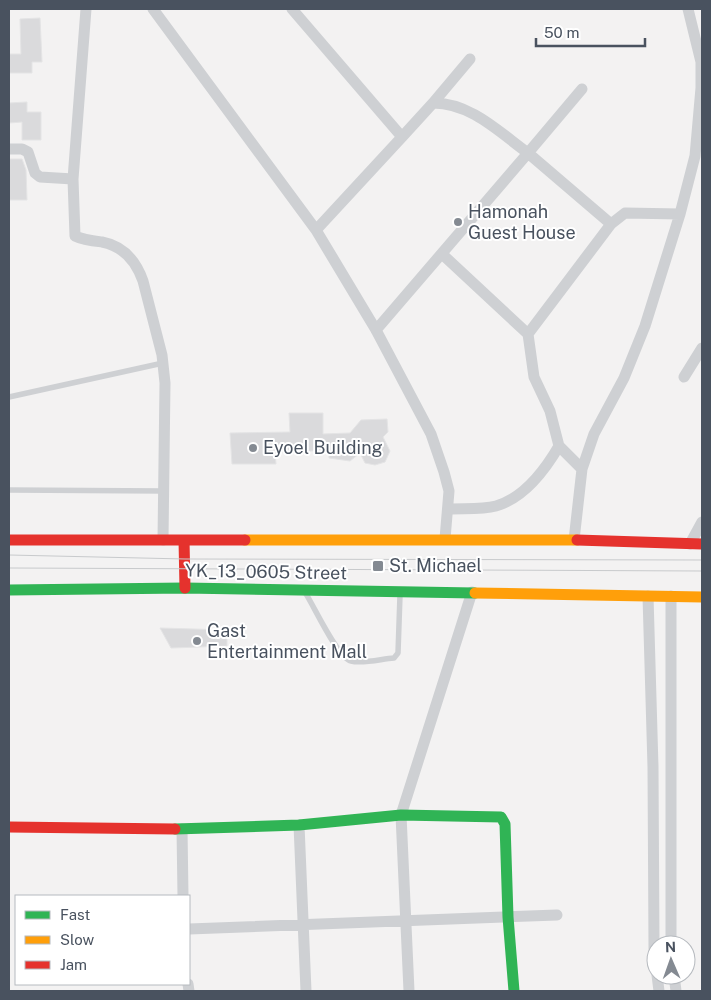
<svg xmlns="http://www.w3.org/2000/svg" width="711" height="1000" viewBox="0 0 711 1000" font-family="'Public Sans',sans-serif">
	<rect width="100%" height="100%" fill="#f3f2f2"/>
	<!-- building -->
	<path fill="#dadadc" stroke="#e4e4e5" d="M40,18L42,62H32V73H9V54H21L20,19Z
		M27,102V112H41V140H22V122L9,123V103Z
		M9,159H22L26,170L27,200H9Z
		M289,413H323V434L350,433L361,420L387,419L388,432L383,437L390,451L385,462L375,465L365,463L360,453L350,461L329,458V450L275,453L276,464H232L230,433L290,432Z
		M160,628L227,630V646L171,648Z"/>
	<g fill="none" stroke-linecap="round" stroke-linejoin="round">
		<!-- lane -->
		<path stroke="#ced0d3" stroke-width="5.5" d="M9,397L163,363
			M9,490L164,491
			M306,594C314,606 338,659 351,661C363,664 381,659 394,658L398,653L400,595"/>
		<!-- street -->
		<path stroke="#ced0d3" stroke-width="11" d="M86,9L73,179L75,236C83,240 93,241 102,242C123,246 136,261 143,281L162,355L165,383L163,540
			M153,9L316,230L376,330L431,434L444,472L449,491L445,539
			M292,9L402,137L316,230
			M433,103L470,59
			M402,137L433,103C471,103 499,132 528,153L582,89
			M9,149H22L28,152L35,173L40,177L73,179
			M442,254L528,334
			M376,330L528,153L611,224L625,213L680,214
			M684,377L702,348
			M582,469L559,446L550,411L534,377L528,334L611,224
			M449,509C463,508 481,510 496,506C524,498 545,470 559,446
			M574,540L582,469L594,434L624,378L645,326L680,214L695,156L701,88V62L688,9
			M690,544L702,522
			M648,596L653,767L654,948L656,968
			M671,596V945
			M299,825L306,991
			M182,829L183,896
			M189,929L557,915
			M657,975L659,991
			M674,975L676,991
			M188,984L189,991
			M409,991L401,815L472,592"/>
		<!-- fast -->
		<path stroke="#30b455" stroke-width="11" d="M9,590L185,588L475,593
			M175,829L299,825L401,815L501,817L505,824L508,917L514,991"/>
		<!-- slow -->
		<path stroke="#ff9f0a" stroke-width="11" d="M245,540H577
			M475,593L702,597"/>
		<!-- jam -->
		<path stroke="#e5322d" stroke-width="11" d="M9,540H245
			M184,540L185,588
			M577,540L702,544
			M9,827L175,829"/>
		<!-- tram -->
		<path stroke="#c8cacc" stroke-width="1" d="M9,555L185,559L702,560
			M9,568L702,571"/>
	</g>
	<!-- markers -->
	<g fill="#848a92" stroke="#fff" stroke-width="2">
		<circle cx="458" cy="222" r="5"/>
		<circle cx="253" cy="448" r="5"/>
		<rect x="372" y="560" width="12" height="12" rx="2.5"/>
		<circle cx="197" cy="641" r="5"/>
	</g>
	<g text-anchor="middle" stroke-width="4" stroke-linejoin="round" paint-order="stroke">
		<!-- poi labels -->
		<g font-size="18" fill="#49525f" stroke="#fff" text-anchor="start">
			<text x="468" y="218">Hamonah<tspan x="468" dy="21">Guest House</tspan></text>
			<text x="263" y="454">Eyoel Building</text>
			<text x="389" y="572">St. Michael</text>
			<text x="207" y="637">Gast<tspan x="207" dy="21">Entertainment Mall</tspan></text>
		</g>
		<!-- street labels -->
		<g font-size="18" fill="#49525f" stroke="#fff">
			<text transform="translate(266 572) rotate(1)" y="6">YK_13_0605 Street</text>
		</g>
	</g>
	<!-- border -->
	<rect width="711" height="1000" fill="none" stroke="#49525f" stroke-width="20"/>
	<!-- legend -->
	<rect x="15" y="895" width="175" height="90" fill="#ffffff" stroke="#b6babf"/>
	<rect x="25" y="911" width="25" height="8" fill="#30b455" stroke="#b6babf"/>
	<text x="60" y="920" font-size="15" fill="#49525f">Fast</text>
	<rect x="25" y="936" width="25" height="8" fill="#ff9f0a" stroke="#b6babf"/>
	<text x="60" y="945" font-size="15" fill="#49525f">Slow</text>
	<rect x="25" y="961" width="25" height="8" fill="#e5322d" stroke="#b6babf"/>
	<text x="60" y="970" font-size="15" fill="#49525f">Jam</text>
	<!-- north arrow -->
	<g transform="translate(671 960) rotate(358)"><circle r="24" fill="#ffffff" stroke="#b6babf"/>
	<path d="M0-4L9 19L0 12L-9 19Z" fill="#848a92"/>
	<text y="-8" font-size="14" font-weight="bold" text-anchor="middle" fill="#49525f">N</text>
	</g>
	<!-- scale -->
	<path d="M536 38v8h109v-8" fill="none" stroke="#49525f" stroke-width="2.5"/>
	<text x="544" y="38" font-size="15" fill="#49525f" stroke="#ffffff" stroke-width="4" paint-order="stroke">50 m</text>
</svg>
